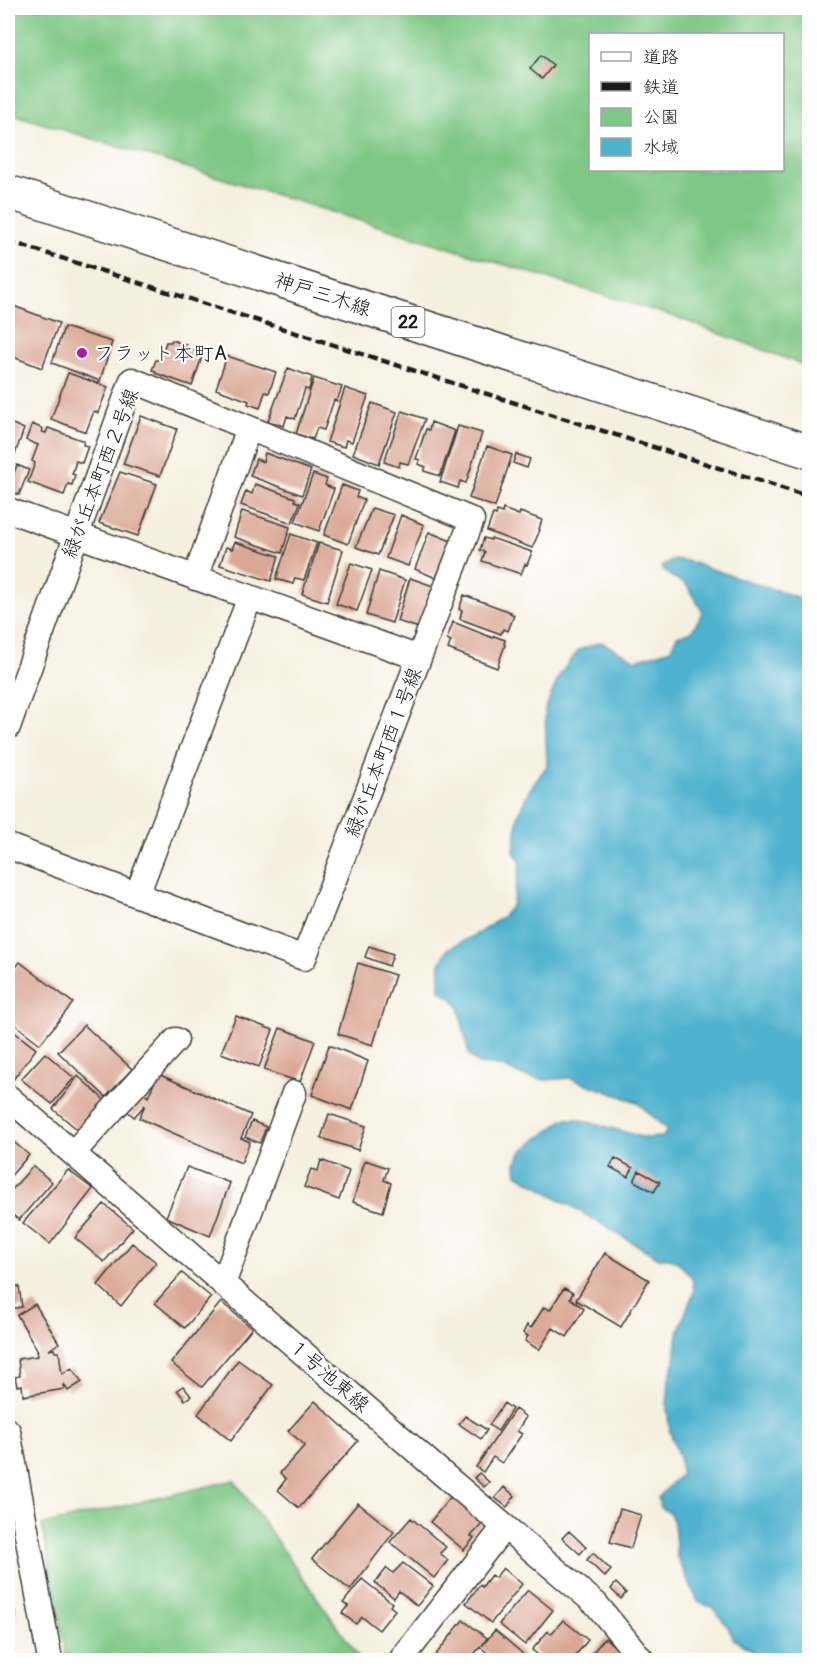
<svg xmlns="http://www.w3.org/2000/svg" width="817" height="1668" viewBox="0 0 817 1668" font-family="Pangolin,'Klee One',sans-serif">
	<rect width="100%" height="100%" fill="#fff"/>
	<filter id="ink" filterUnits="userSpaceOnUse"><feTurbulence type="fractalNoise" baseFrequency=".0167" numOctaves="2"/><feDisplacementMap in="SourceGraphic" scale="12" xChannelSelector="R" yChannelSelector="G"/><feConvolveMatrix kernelMatrix="1 2 1 2 8 2 1 2 1" color-interpolation-filters="sRGB"/></filter>
	<filter id="wash" filterUnits="userSpaceOnUse"><feTurbulence type="fractalNoise" baseFrequency=".008" numOctaves="4" result="noise"/><feDisplacementMap in="SourceGraphic" scale="24" xChannelSelector="R" yChannelSelector="G"/><feGaussianBlur stdDeviation="1.35" result="paint"/><feColorMatrix in="noise" values="0 0 0 0 0 0 0 0 0 0 0 0 0 0 0 0 0 1.4 0 .05"/><feComposite in="paint" operator="in"/></filter>
	<g filter="url(#wash)">
		<rect width="100%" height="100%" fill="#f5efde"/>
		<!-- green -->
		<path fill="#7ec784" stroke="#4d7250" stroke-width="1.5" fill-rule="evenodd" d="M8,8H809V367L675,317L8,113ZM590,34H782V170H590Z
			M234,1480L361,1660H67L42,1525Z"/>
		<!-- water -->
		<path fill="#4fb2ce" stroke="#366775" stroke-width="1.5" d="M674,559L687,561L809,601V1660H761L751,1650L733,1639L728,1627L712,1607L698,1602L677,1557L674,1524L670,1513L660,1507L658,1498L681,1474L680,1460L670,1432L667,1408L669,1378L675,1361L678,1333L694,1291L692,1278L679,1263L671,1258H659L517,1174L516,1164L522,1151L564,1119H578L646,1138L663,1137L667,1130L637,1102L570,1078L545,1080L523,1076L500,1066L479,1064L469,1055L459,1007L452,998L440,990V964L448,949L477,934L502,917L512,906L521,862L514,852L518,816L528,792L547,766L545,710L560,674L579,650L601,642L636,660L671,649L677,636L692,631L703,612L686,584L670,576L661,567Z"/>
		<g id="blocks">
			<!-- building -->
			<path fill="#daa795" d="M541,55L553,65L542,79L530,69Z
				M8,304L59,323L42,368L8,355Z
				M64,327L112,342L100,381L52,363Z
				M172,340L186,345L185,347L203,354L192,386L155,373L156,371L152,370L156,360H160L166,342H171Z
				M227,356L276,372L269,393L265,392L260,408L248,404L249,401L216,389Z
				M288,368L312,377L309,390L305,389L295,419L287,416L284,426L268,421Z
				M68,373L108,387L98,413L94,411L86,432L51,419Z
				M314,378L342,387L337,401L334,400L324,430L317,428L313,439L296,434Z
				M345,388L368,396L352,442L346,440L344,447L327,442Z
				M372,403L397,412L379,464L353,454Z
				M402,411L425,419L408,464L400,462L399,467L384,462Z
				M141,416L177,429L160,476L123,464Z
				M8,422L24,429L8,474Z
				M431,422L455,431L440,476L424,471L426,467L418,464L420,460L416,459L426,429L429,430Z
				M32,424L43,429L42,432L46,433L48,428L84,441L83,445L88,446L82,463L76,461L72,474L75,475L72,485L68,484L64,495L28,482L35,463L32,461L38,445L26,440Z
				M458,426L482,433L466,483L460,481L458,488L440,482Z
				M487,446L512,455L495,507L469,498Z
				M265,453L311,470L302,495L250,476L256,459L263,462Z
				M516,454L530,459L527,468L513,463Z
				M17,465L29,470L19,495L8,490Z
				M120,472L157,484L138,536L99,523Z
				M313,474L327,479L325,485L334,489L319,531L295,522Z
				M255,484L295,498V501L300,503L292,523L241,505L246,491L252,494Z
				M342,485L358,491L356,497L364,500L348,544L324,535Z
				M372,508L394,515L378,555L356,547Z
				M503,509L519,515L520,512L542,520L539,529L540,530L532,548L487,531L493,514L496,515L497,511L502,513Z
				M242,511L290,527L282,553L234,537Z
				M401,515L424,525L408,566L386,558Z
				M429,532L451,541L436,578L415,569Z
				M291,534L317,543L304,580L295,578L293,584L276,579Z
				M484,538L491,540V538L532,552L527,565L525,564L521,574L482,561L485,552L480,550Z
				M235,542L279,556L271,581L220,565L226,547L232,549Z
				M319,543L343,550L327,602L302,594Z
				M351,563L372,570L357,611L336,604Z
				M379,571L405,580L392,623L366,615Z
				M410,578L433,586L419,628L397,621Z
				M464,595L511,612L510,613L514,615L508,631L503,629L501,634L460,619L462,610L459,609Z
				M453,622L493,638L494,636L505,640L504,644L505,645L497,668L448,649L451,641L447,639Z
				M369,946L393,954L389,966L365,957Z
				M20,962L73,1003L40,1044L8,1019V977Z
				M358,963L395,975L373,1045L338,1034Z
				M236,1016L273,1030L259,1067L221,1053Z
				M84,1025L132,1069L106,1097L58,1052Z
				M8,1027L36,1049L12,1081L8,1078Z
				M280,1028L315,1041L300,1082L264,1070Z
				M329,1045L368,1061L352,1110L312,1095Z
				M45,1053L74,1078L52,1104L21,1079Z
				M158,1074L251,1115L241,1138L250,1142L241,1163L139,1118L145,1105L134,1117L125,1109L141,1091L148,1097Z
				M78,1076L111,1106L84,1135L53,1109Z
				M329,1114L366,1126L358,1150L321,1138Z
				M252,1121L266,1127L260,1143L245,1137Z
				M8,1137L29,1155L8,1179Z
				M615,1158L633,1168L628,1177L610,1167Z
				M321,1160L349,1171L339,1200L304,1187L311,1169L318,1171Z
				M365,1160L388,1168L384,1180L391,1183L383,1212L353,1202Z
				M33,1166L52,1182L19,1220L8,1211V1194Z
				M187,1167L230,1183L210,1236L166,1217Z
				M68,1170L93,1189L50,1244L23,1223Z
				M639,1171L660,1182L654,1192L634,1181Z
				M104,1204L133,1228L104,1262L75,1238Z
				M132,1243L156,1262L121,1306L98,1285Z
				M605,1253L649,1280L621,1327L576,1300Z
				M182,1273L211,1297L185,1328L155,1303Z
				M19,1286L22,1307L8,1309V1287Z
				M564,1288L573,1293L570,1298L584,1309L567,1337L553,1328L539,1350L525,1341L528,1336L523,1333L527,1325L531,1328L544,1307L550,1310Z
				M221,1302L252,1328L202,1387L171,1363Z
				M35,1304L59,1343L49,1350L54,1349L55,1352H59L62,1374L72,1368L82,1382L68,1391L64,1384V1389L23,1396L22,1385L17,1386L15,1377L20,1376L18,1359L38,1356L37,1351H38L17,1315Z
				M238,1360L273,1385L231,1441L198,1414Z
				M183,1386L191,1396L185,1400L177,1390Z
				M315,1401L358,1441L299,1508L278,1490L286,1479L280,1473L305,1445L288,1431Z
				M504,1403L512,1409L498,1431L489,1425Z
				M515,1409L526,1417L517,1431L522,1434L502,1463L493,1457L483,1472L476,1467Z
				M465,1416L487,1430L481,1439L459,1424Z
				M479,1473L489,1482L484,1487L474,1478Z
				M504,1487L515,1496L507,1507L495,1498Z
				M452,1495L483,1523L471,1536L474,1538L464,1550L430,1522Z
				M358,1503L394,1532L350,1590L312,1559Z
				M620,1509L641,1515L631,1548L610,1542Z
				M411,1518L446,1547L440,1553L448,1560L434,1578L390,1542Z
				M569,1531L586,1547L580,1554L562,1538Z
				M593,1553L611,1570L605,1577L587,1560Z
				M403,1563L433,1586L417,1606L399,1591L394,1598L375,1583L387,1568L393,1573Z
				M503,1568L522,1584L491,1623L466,1603L480,1585L482,1587L491,1575L495,1578Z
				M362,1579L392,1603L390,1606L395,1610L379,1630L362,1617L356,1624L342,1613L348,1606L343,1603Z
				M8,1581L16,1618L8,1620Z
				M616,1583L626,1593L621,1599L611,1589Z
				M528,1590L553,1610L525,1645L499,1624Z
				M463,1620L487,1638L482,1646L495,1630L523,1654L518,1660H487L491,1656L480,1647L469,1660H438L434,1657Z
				M563,1620L588,1640L575,1656L576,1657L573,1660H545L532,1650L548,1631L551,1634Z
				M605,1638L622,1653L620,1655L626,1660H586Z"/>
		</g>
	</g>
	<g filter="url(#ink)">
		<use href="#blocks" fill-opacity="0" stroke="#3d3c39" stroke-width="1.5"/>
		<g fill="none" stroke-linecap="round" stroke-linejoin="round">
			<defs>
				<path id="minor" d="M249,428L472,520L419,658
					M8,510L419,658L304,958L8,846
					M8,727L132,380L249,428L195,578
					M137,895L250,597
					M8,1097L445,1476L596,1604L642,1660
					M73,1153L176,1040
					M223,1284L294,1093
					M8,1431L50,1660
					M401,1660L504,1527"/>
				<path id="primary" d="M8,192L810,452"/>
			</defs>
			<!-- minor casing -->
			<use href="#minor" stroke="#3d3c39" stroke-width="27"/>
			<!-- primary casing -->
			<use href="#primary" stroke="#3d3c39" stroke-width="36"/>
			<!-- minor -->
			<use href="#minor" stroke="#fff" stroke-width="24"/>
			<!-- primary -->
			<use href="#primary" stroke="#fff" stroke-width="33"/>
			<!-- rail -->
			<path stroke="#1c1c1c" stroke-width="4.5" stroke-dasharray="9 4.5" stroke-linecap="butt" d="M8,241L810,497"/>
		</g>
	</g>
	<!-- markers -->
	<circle fill="#b5179e" stroke="#fff" stroke-width="2" cx="82" cy="353" r="6"/>
	<g text-anchor="middle" stroke-width="4.5" stroke-linejoin="round" paint-order="stroke">
		<!-- shield labels -->
		<rect fill="#fff" stroke="#606060" stroke-width="1.5" x="391.5" y="307" width="33" height="30" rx="4.5"/>
		<g font-size="18" font-weight="bold" fill="#1c1c1c">
			<text x="408" y="328">22</text>
		</g>
		<!-- street labels -->
		<g font-size="20" fill="#1c1c1c" stroke="#fff">
			<text transform="translate(323 294) rotate(18)" y="7">神戸三木線</text>
			<text transform="translate(100 473) rotate(-69)" y="7">緑が丘本町西２号線</text>
			<text transform="translate(383 752) rotate(-69)" y="7">緑が丘本町西１号線</text>
			<text transform="translate(329 1375) rotate(41)" y="7">１号池東線</text>
		</g>
		<!-- poi labels -->
		<g font-size="20" fill="#1c1c1c" stroke="#fff" text-anchor="start">
			<text x="94" y="360">フラット本町A</text>
		</g>
	</g>
	<!-- margin -->
	<rect width="817" height="1668" fill="none" stroke="#fff" stroke-width="30"/>
	<!-- legend -->
	<rect x="589" y="33" width="195" height="138" fill="#ffffff" stroke="#a4a4a4" stroke-width="1.5"/>
	<rect x="601" y="52" width="30" height="9" fill="#ffffff" stroke="#a4a4a4" stroke-width="1.5"/>
	<text x="643" y="63" font-size="18" fill="#1c1c1c">道路</text>
	<rect x="601" y="82" width="30" height="9" fill="#1c1c1c" stroke="#a4a4a4" stroke-width="1.5"/>
	<text x="643" y="93" font-size="18" fill="#1c1c1c">鉄道</text>
	<rect x="601" y="108" width="30" height="18" fill="#7ec784" stroke="#a4a4a4" stroke-width="1.5"/>
	<text x="643" y="123" font-size="18" fill="#1c1c1c">公園</text>
	<rect x="601" y="138" width="30" height="18" fill="#4fb2ce" stroke="#a4a4a4" stroke-width="1.5"/>
	<text x="643" y="153" font-size="18" fill="#1c1c1c">水域</text>
</svg>
